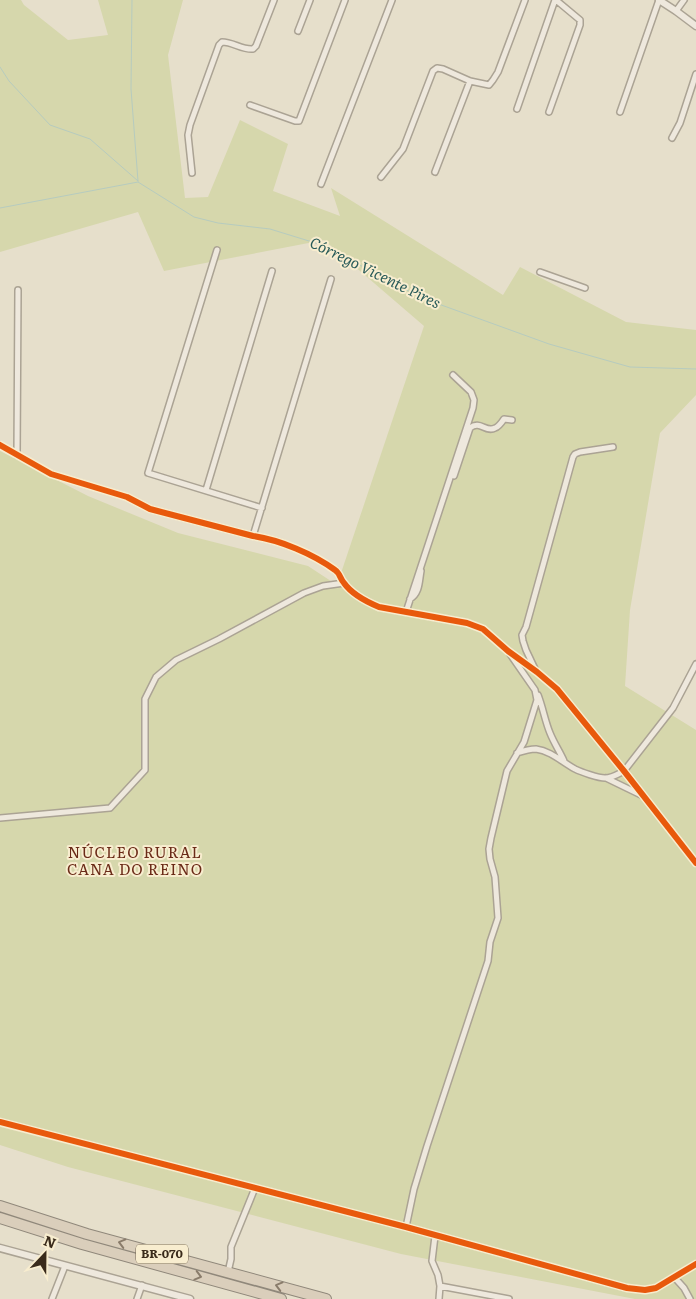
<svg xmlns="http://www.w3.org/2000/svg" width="696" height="1299" viewBox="0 0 696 1299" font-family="Literata,serif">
	<rect width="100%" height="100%" fill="#e6dfcb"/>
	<!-- green -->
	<path fill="#d6d7ac" d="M0,0H21L24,5L68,40L108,35L98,0H183L168,55L185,198L208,197L240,120L288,144L273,191L340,216L331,188L503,295L520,267L626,322L696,330V395L660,433L630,610L625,686L696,730V1299H635L401,1254L68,1167L0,1145V451L88,496L178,533L308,566L337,585L424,326L324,240L164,271L138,212L0,252Z"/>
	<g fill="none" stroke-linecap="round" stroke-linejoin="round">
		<!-- stream -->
		<path stroke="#b6cbbf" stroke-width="1" d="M132,0L131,89L138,181
			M0,67L9,81L50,125L90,139L138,181
			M0,208L138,182L194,217L218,223L270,229L322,245L422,298L549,344L630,367L696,369"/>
		<defs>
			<path id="minor" d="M676,11L684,0
				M298,31L310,0
				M250,105L295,121H299L345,0
				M517,109L555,0
				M549,112L580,25V20L556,0
				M620,112L659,0
				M672,138L680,123L696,74
				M435,172L470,81
				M192,173L188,135L190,125L219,45L222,42C233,42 242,50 253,49L256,46L274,0
				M381,177L403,149L433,71L437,68L443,69L470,81L489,85L493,80L498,72L525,0
				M321,184L392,0
				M217,250L148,473L262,508
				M540,272L585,288
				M0,445L51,474L127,497L150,509L253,536C280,540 313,554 335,570C340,573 340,579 344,583C351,593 367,602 379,607L467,623L483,629L508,651L537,672L557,689L624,771L696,863
				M17,455L18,290
				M454,476L470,428C480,420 486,433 495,428C498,427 502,422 504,419L512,420
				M206,490L272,271
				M253,536L331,279
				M410,599C420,593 419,581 421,571
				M406,612L473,408L474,400L471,392L453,375
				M535,669L526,650L523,641L522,635L526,627L573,457L575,454L580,452L613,447
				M538,695C543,708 545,721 550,733C554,743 560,752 564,761
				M517,753C523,751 529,749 536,749C551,751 562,762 575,769C581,772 598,778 605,778C612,778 618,774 624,771L673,708L696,664
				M606,778L641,795
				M0,818L110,808L145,770V699L156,677L176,660L219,639L304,593L323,586L344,583
				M0,1122L406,1227L627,1288L645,1290L656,1288L696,1264
				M406,1227L414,1189L427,1146L488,961L490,942L498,918L495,877L490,859L489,849L491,838L507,771L524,742L537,700L535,690L510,654
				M435,1236L432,1261L438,1275L440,1286L439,1299
				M228,1272L231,1259V1247L255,1188
				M675,1278L684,1288L690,1299
				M440,1286L509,1299
				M52,1299L65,1266
				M137,1299L142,1285"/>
			<path id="tertiary" d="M659,0L676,11L696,26
				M0,1248L190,1299"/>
			<path id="motorway" d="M0,1206L87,1234L326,1299
				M0,1218L82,1244L281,1299"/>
		</defs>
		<!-- minor casing -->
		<use href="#minor" stroke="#aba394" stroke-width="8"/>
		<!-- tertiary casing -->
		<use href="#tertiary" stroke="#aba394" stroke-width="9"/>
		<!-- motorway casing -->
		<use href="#motorway" stroke="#90887b" stroke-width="12"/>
		<!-- minor -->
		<use href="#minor" stroke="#eee8dd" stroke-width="5"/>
		<!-- tertiary -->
		<use href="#tertiary" stroke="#eee8dd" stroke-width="6"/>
		<!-- motorway -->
		<use href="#motorway" stroke="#dacebb" stroke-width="10"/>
		<defs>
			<path id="cycleway" d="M0,445L51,474L127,497L150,509L253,536C280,540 313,554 335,570C340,573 340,579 344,583C351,593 367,602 379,607L467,623L483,629L508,651L537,672L557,689L624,771L696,863
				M0,1122L406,1227L627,1288L645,1290L656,1288L696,1264"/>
		</defs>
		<!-- cycleway casing -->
		<use href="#cycleway" stroke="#f8edcf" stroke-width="9"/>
		<!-- cycleway -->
		<use href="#cycleway" stroke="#e8590c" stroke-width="6"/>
	</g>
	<!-- one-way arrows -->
	<defs><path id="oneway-chevron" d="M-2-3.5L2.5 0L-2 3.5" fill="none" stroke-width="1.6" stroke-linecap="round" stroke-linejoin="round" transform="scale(1.25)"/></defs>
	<g stroke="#8a7c6b">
		<use href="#oneway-chevron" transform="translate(122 1243) rotate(-165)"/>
		<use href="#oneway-chevron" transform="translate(198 1276) rotate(15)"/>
		<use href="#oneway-chevron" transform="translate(279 1286) rotate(-165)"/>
	</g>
	<g text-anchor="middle" stroke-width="4" stroke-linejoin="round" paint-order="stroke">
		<!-- shield labels -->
		<rect fill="#f8edcf" stroke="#736551" stroke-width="1" x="136" y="1244.5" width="52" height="19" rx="4"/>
		<g font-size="12" font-weight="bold" fill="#3a2b1b">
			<text x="162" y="1258">BR-070</text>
		</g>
		<!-- water labels -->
		<g font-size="15" font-style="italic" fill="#295b59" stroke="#f8edcf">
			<text transform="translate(375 273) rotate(26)" y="5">Córrego Vicente Pires</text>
		</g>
		<!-- neighbourhood labels -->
		<g font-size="15" letter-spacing="1" fill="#6a2a17" stroke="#f8edcf">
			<text x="135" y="858">NÚCLEO RURAL<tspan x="135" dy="17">CANA DO REINO</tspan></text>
		</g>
	</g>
	<!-- north arrow -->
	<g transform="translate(45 1254) rotate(22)" stroke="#f8edcf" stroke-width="4" paint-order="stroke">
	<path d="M0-4L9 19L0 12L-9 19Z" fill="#3a2b1b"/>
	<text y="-8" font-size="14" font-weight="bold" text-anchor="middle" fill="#3a2b1b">N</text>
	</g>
</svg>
